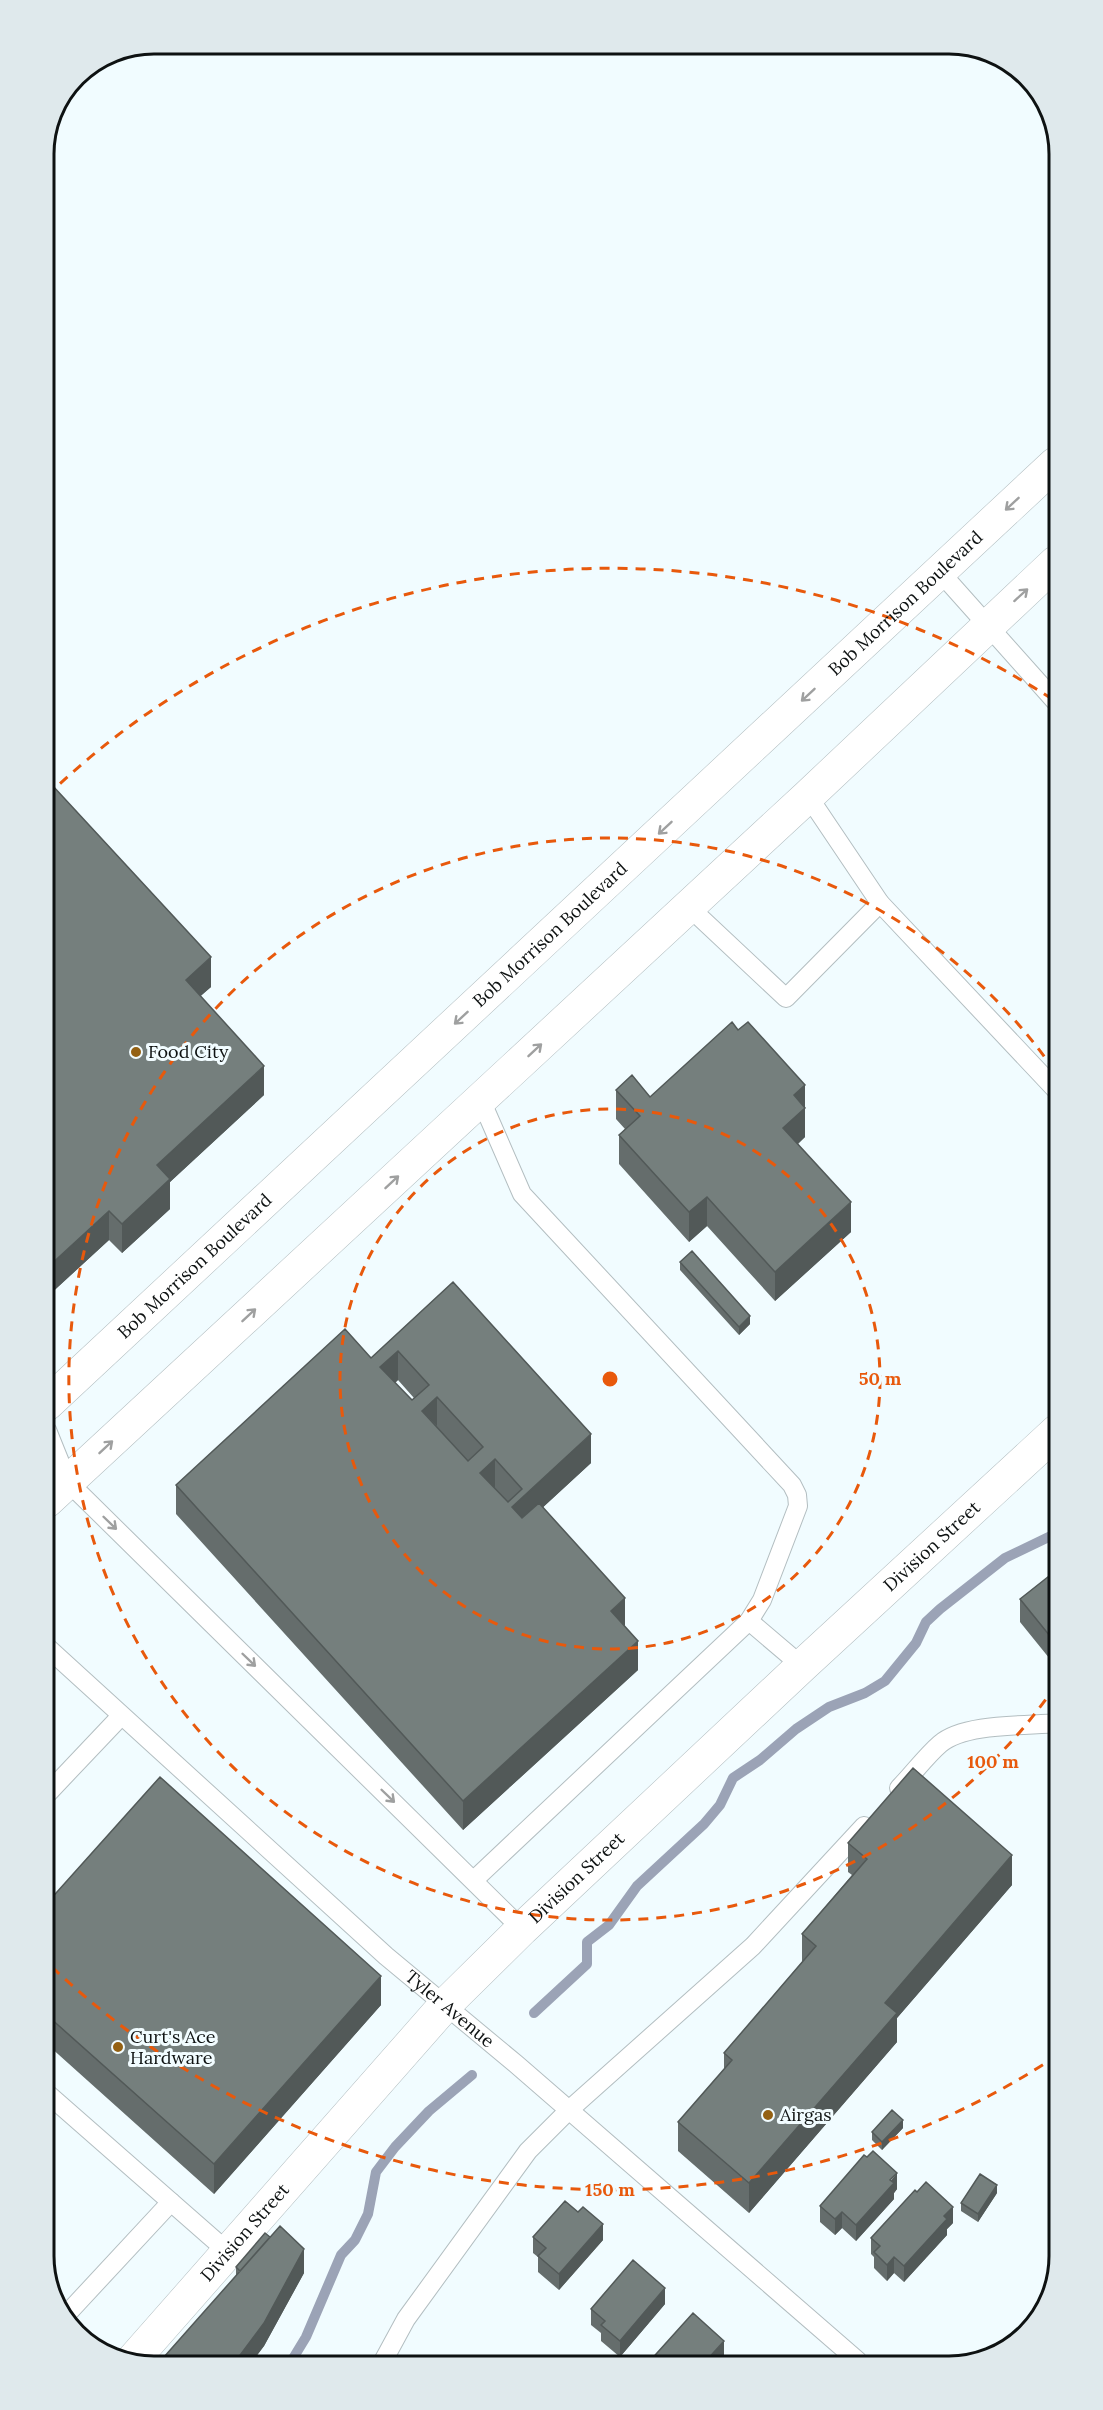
<svg xmlns="http://www.w3.org/2000/svg" width="1103" height="2410" viewBox="0 0 1103 2410" font-family="Lora,serif">
	<rect width="100%" height="100%" fill="#f1fcff"/>
	<g fill="none" stroke-linecap="round" stroke-linejoin="round">
		<!-- stream -->
		<path stroke="#9ba3b6" stroke-width="10" d="M534,2013L587,1964V1942L609,1925L637,1886L704,1824L720,1805L733,1778L760,1760L796,1729L829,1707L865,1693L885,1681L916,1643L926,1622L940,1609L1005,1558L1057,1533
			M289,2365L306,2337L341,2255L355,2240L368,2214L376,2172L395,2147L429,2111L472,2075"/>
		<defs>
			<g id="lane">
				<path d="M940,572L1055,701"/>
				<path d="M808,796L880,903L1056,1090"/>
				<path d="M689,907L786,998L880,903"/>
				<path d="M47,1430L68,1482L522,1929"/>
				<path d="M749,1621L802,1666"/>
				<path id="s1" d="M48,1648L386,1956L516,2064L858,2361"/>
				<path d="M899,1788C913,1774 925,1757 940,1744C964,1723 1026,1726 1058,1723"/>
				<path d="M48,1793L121,1716"/>
				<path d="M474,1880L749,1621L762,1600L798,1506L797,1495L792,1485L522,1194L481,1100"/>
				<path d="M49,2095L228,2252"/>
				<path d="M66,2315L171,2202"/>
				<path d="M381,2365L406,2319L528,2151L569,2110L753,1946L864,1826"/>
			</g>
			<g id="street">
				<path id="s2" d="M47,1404L1055,464"/>
				<path d="M47,1501L808,796L1055,563"/>
				<path id="s3" d="M132,2361L446,2004L522,1929L802,1666L1057,1431"/>
			</g>
		</defs>
		<!-- lane casing -->
		<use href="#lane" stroke="#b3bec1" stroke-width="20"/>
		<!-- street casing -->
		<use href="#street" stroke="#b3bec1" stroke-width="34"/>
		<!-- lane -->
		<use href="#lane" stroke="#fff" stroke-width="18"/>
		<!-- street -->
		<use href="#street" stroke="#fff" stroke-width="33"/>
	</g>
	<!-- wall -->
	<path fill="#656d6c" fill-rule="evenodd" d="M45,791L211,987L200,996L264,1095L170,1182V1209L122,1253L109,1240L47,1297Z
		M738,1030L805,1085V1137L798,1144L851,1232L775,1301L707,1226L689,1242L619,1164V1135L625,1129L616,1119V1090L650,1097Z
		M680,1262L750,1324L739,1335L680,1270Z
		M453,1282L591,1463L543,1507L625,1627L638,1670L463,1830L176,1514V1485L371,1358ZM398,1380L414,1398L412,1400L395,1383Z
		M1058,1569V1669L1020,1622V1599Z
		M848,1843L1012,1885L897,2018V2042L749,2213L678,2151V2122L724,2069V2053L802,1962V1934L852,1875L848,1872Z
		M48,1902L381,2005L214,2194L49,2046Z
		M903,2128L882,2150L872,2140V2132Z
		M867,2157L897,2189L894,2193V2199L856,2241L842,2228L835,2235L820,2222V2206Z
		M997,2193L978,2222L961,2211V2203Z
		M953,2223L947,2229V2235L904,2282L894,2273L887,2281L874,2268V2257L871,2254V2238Z
		M533,2237L603,2240L559,2290L538,2272V2257L533,2253Z
		M236,2267L304,2273L264,2346L249,2366H156L236,2276Z
		M665,2304L620,2357L601,2341V2333L591,2325V2309Z"/>
	<!-- shaded-wall -->
	<path fill="#525958" d="M211,957V987L186,1009V980Z
		M264,1066V1095L170,1182V1209L122,1253V1224L157,1165Z
		M805,1085V1137L783,1157V1128L794,1095Z
		M707,1197V1226L689,1242V1212Z
		M851,1202V1232L775,1301V1272Z
		M109,1211V1240L47,1297V1268Z
		M750,1316V1324L739,1335V1327Z
		M398,1351V1380L380,1396V1367Z
		M437,1397V1426L422,1411Z
		M591,1434V1463L512,1536V1507Z
		M495,1459V1489L480,1473Z
		M625,1598V1627L611,1611Z
		M638,1641V1670L463,1830V1801Z
		M1012,1855V1885L897,2018V2042L749,2213V2183L885,2003Z
		M381,1976V2005L214,2194V2164Z
		M903,2120V2128L882,2150V2142Z
		M897,2173V2189L894,2193V2199L856,2241V2225Z
		M997,2185V2193L978,2222V2214Z
		M953,2207V2223L947,2229V2235L904,2282V2266L944,2216Z
		M842,2212V2228L835,2235V2219Z
		M603,2224V2240L559,2290V2274Z
		M304,2249V2273L264,2346L249,2366H232Z
		M894,2257V2273L887,2281V2265Z
		M665,2288V2304L620,2357V2341Z
		M724,2341V2357L720,2362H705Z"/>
	<!-- building -->
	<path fill="#757f7d" stroke="#525958" stroke-width="1.5" fill-rule="evenodd" d="M52,785L211,957L186,980L264,1066L157,1165L170,1179L122,1224L109,1211L47,1268L45,791Z
		M732,1022L738,1030L748,1022L805,1085L794,1095L805,1108L783,1128L851,1202L775,1272L707,1197L689,1212L619,1135L640,1116L616,1090L632,1075L650,1097Z
		M692,1251L750,1316L739,1327L680,1262Z
		M453,1282L591,1434L512,1507L522,1518L539,1503L625,1598L611,1611L638,1641L463,1801L176,1485L345,1329L371,1358ZM398,1351L429,1385L412,1400L380,1367ZM437,1397L483,1447L468,1461L422,1411ZM495,1459L522,1489L508,1502L480,1473Z
		M1058,1569V1646L1020,1599Z
		M913,1768L1012,1855L885,2003L897,2013L749,2183L678,2122L732,2060L724,2053L816,1946L802,1934L867,1859L848,1843Z
		M160,1777L381,1976L214,2164L49,2017L48,1902Z
		M892,2110L903,2120L882,2142L872,2132Z
		M873,2151L897,2173L890,2180L894,2183L856,2225L842,2212L835,2219L820,2206L864,2155L867,2157Z
		M980,2174L997,2185L978,2214L961,2203Z
		M926,2182L953,2207L944,2216L947,2219L904,2266L894,2257L887,2265L874,2252L880,2246L871,2238L915,2190L917,2192Z
		M565,2201L578,2212L583,2207L603,2224L559,2274L538,2256L546,2248L533,2237Z
		M280,2226L304,2249L264,2323L232,2366H156Z
		M265,2233L270,2237L240,2271L236,2267Z
		M633,2260L665,2288L620,2341L601,2325L605,2321L591,2309Z
		M1039,2305L1044,2309L1041,2318L1005,2345Z
		M693,2313L724,2341L705,2362L648,2363Z"/>
	<!-- one-way arrows -->
	<defs><path id="oneway-shaft" d="M-6 0H5M1.5-3L5.5 0L1.5 3" fill="none" stroke-width="1.6" stroke-linecap="round" stroke-linejoin="round" transform="scale(1.5)"/></defs>
	<g stroke="#9fa0a0">
		<use href="#oneway-shaft" transform="translate(1012 504) rotate(137)"/>
		<use href="#oneway-shaft" transform="translate(1021 595) rotate(-42)"/>
		<use href="#oneway-shaft" transform="translate(808 695) rotate(137)"/>
		<use href="#oneway-shaft" transform="translate(665 828) rotate(137)"/>
		<use href="#oneway-shaft" transform="translate(461 1018) rotate(137)"/>
		<use href="#oneway-shaft" transform="translate(535 1050) rotate(-43)"/>
		<use href="#oneway-shaft" transform="translate(392 1182) rotate(-43)"/>
		<use href="#oneway-shaft" transform="translate(249 1315) rotate(-43)"/>
		<use href="#oneway-shaft" transform="translate(106 1447) rotate(-43)"/>
		<use href="#oneway-shaft" transform="translate(110 1523) rotate(44)"/>
		<use href="#oneway-shaft" transform="translate(249 1660) rotate(44)"/>
		<use href="#oneway-shaft" transform="translate(388 1796) rotate(44)"/>
	</g>
	<!-- distance rings -->
	<g fill="none" stroke="#e8590c" stroke-width="3" stroke-dasharray="10 8">
		<circle cx="610" cy="1379" r="270"/>
		<path d="M1056 1685A541 541 0 1 1 1056 1073"/>
		<path d="M1058 2055A811 811 0 0 1 52 1967M47 796A811 811 0 0 1 1052 699"/>
	</g>
	<!-- markers -->
	<g fill="#946113" stroke="#f1fcff" stroke-width="2">
		<circle cx="136" cy="1052" r="6"/>
		<circle cx="118" cy="2047" r="6"/>
		<circle cx="768" cy="2115" r="6"/>
	</g>
	<g text-anchor="middle" stroke-width="6" stroke-linejoin="round" paint-order="stroke">
		<!-- street labels -->
		<g font-size="18" fill="#0e1212" stroke="#f1fcff">
			<text dy="6" stroke="none"><textPath href="#s2" startOffset="1174">Bob Morrison Boulevard</textPath></text>
			<text dy="6" stroke="none"><textPath href="#s2" startOffset="688">Bob Morrison Boulevard</textPath></text>
			<text dy="6" stroke="none"><textPath href="#s2" startOffset="202">Bob Morrison Boulevard</textPath></text>
			<text dy="6" stroke="none"><textPath href="#s3" startOffset="1143">Division Street</textPath></text>
			<text dy="6" stroke="none"><textPath href="#s3" startOffset="657">Division Street</textPath></text>
			<text dy="6" stroke="none"><textPath href="#s1" startOffset="540">Tyler Avenue</textPath></text>
			<text dy="6" stroke="none"><textPath href="#s3" startOffset="171">Division Street</textPath></text>
		</g>
		<!-- poi labels -->
		<g font-size="18" fill="#0e1212" stroke="#f1fcff" text-anchor="start">
			<text x="148" y="1058">Food City</text>
			<text x="130" y="2043">Curt's Ace<tspan x="130" dy="21">Hardware</tspan></text>
			<text x="780" y="2121">Airgas</text>
		</g>
	</g>
	<!-- crop -->
	<path d="M0 0H1103V2410H0ZM154 54H949A100 100 0 0 1 1049 154V2256A100 100 0 0 1 949 2356H154A100 100 0 0 1 54 2256V154A100 100 0 0 1 154 54Z" fill="#dfe9ec" fill-rule="evenodd"/>
	<path fill="none" stroke="#0e1212" stroke-width="3" d="M154 54H949A100 100 0 0 1 1049 154V2256A100 100 0 0 1 949 2356H154A100 100 0 0 1 54 2256V154A100 100 0 0 1 154 54Z"/>
	<circle cx="610" cy="1379" r="9" fill="#e8590c" stroke="#f1fcff" stroke-width="3"/>
	<g font-size="18" text-anchor="middle" font-weight="bold" fill="#e8590c" stroke="#f1fcff" stroke-width="6" stroke-linejoin="round" paint-order="stroke">
		<text x="880" y="1385">50 m</text>
		<text x="993" y="1768">100 m</text>
		<text x="610" y="2196">150 m</text>
	</g>
</svg>
